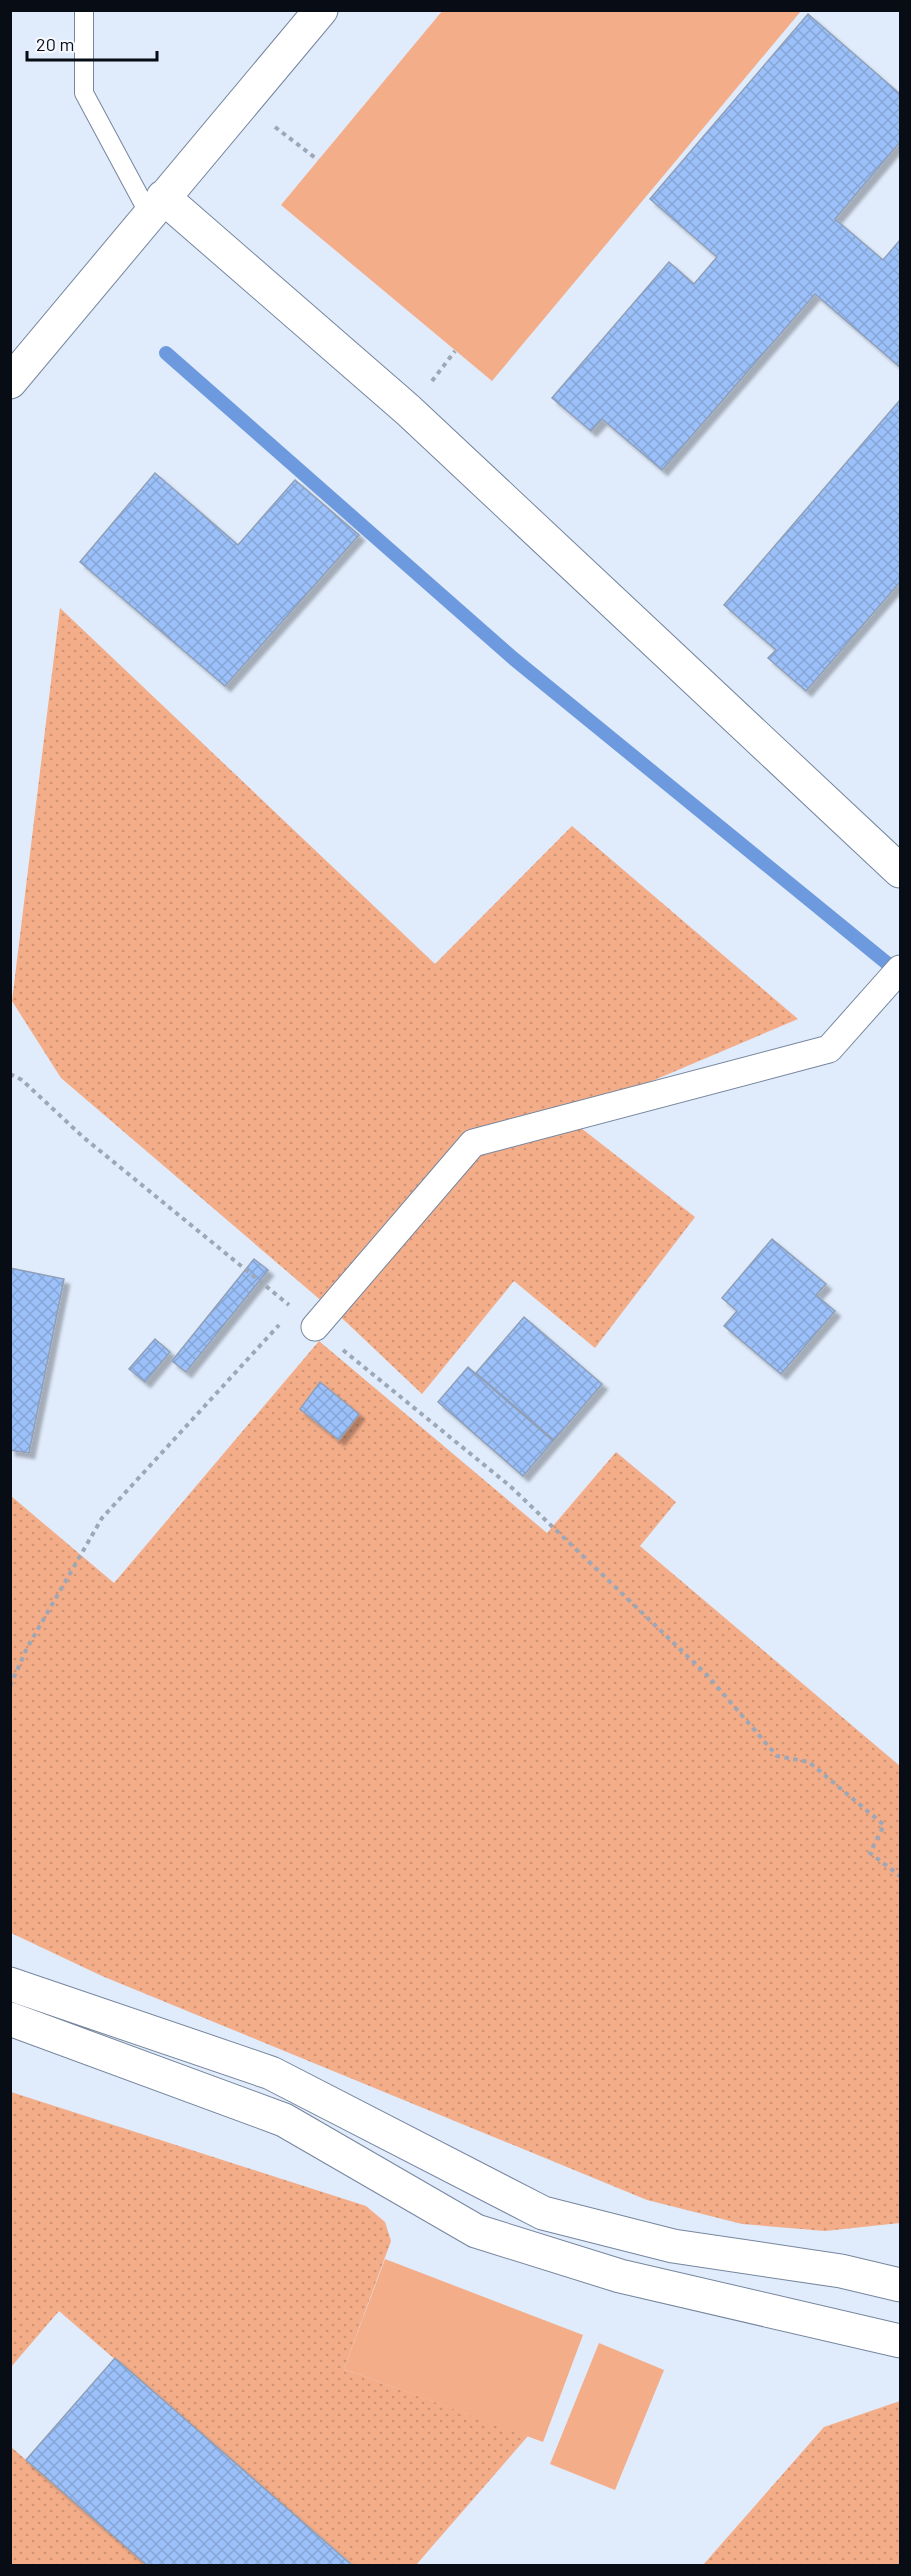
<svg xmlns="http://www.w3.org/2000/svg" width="911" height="2576" viewBox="0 0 911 2576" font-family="Barlow,sans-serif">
	<defs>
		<pattern id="grass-dots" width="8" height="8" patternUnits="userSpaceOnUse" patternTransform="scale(1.5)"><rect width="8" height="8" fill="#f4ad89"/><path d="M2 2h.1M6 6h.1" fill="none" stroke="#d09475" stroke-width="1.8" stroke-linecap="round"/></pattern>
		<pattern id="building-cross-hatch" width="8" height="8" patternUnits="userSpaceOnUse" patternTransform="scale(1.5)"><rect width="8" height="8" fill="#9cc1fa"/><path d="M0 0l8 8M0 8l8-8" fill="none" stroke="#85a5d5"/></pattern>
		<filter id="shadow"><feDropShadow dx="5.5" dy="5.5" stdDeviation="1.5" flood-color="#0004"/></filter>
	</defs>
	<rect width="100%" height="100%" fill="#e0ebfb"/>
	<!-- grass -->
	<path fill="url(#grass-dots)" d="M60,608L435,964L572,826L798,1019L567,1117L695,1217L595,1348L514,1281L422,1394L345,1321L61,1078L12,1001Z
		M319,1341L547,1533L616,1452L676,1502L640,1546L900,1766V2223L825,2231L742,2224L647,2200L102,1976L11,1933V1496L114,1583Z
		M11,2092L366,2206L385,2222L391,2241L344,2369L528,2436L416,2565H353L59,2311L11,2367Z
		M900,2401V2565H703L824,2427Z
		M10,2446L26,2460L148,2565H11Z"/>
	<!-- garden -->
	<path fill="#f4ad89" d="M443,10L801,11L492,381L281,205Z
		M385,2259L583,2335L543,2442L344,2369Z
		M599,2343L664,2370L615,2490L550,2464Z"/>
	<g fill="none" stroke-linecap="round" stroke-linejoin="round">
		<!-- stream -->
		<path stroke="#6d9adf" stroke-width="14" d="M166,353L514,659L899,973"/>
	</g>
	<!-- building -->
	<path fill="url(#building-cross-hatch)" stroke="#8f9fb8" stroke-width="1.5" filter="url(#shadow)" d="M808,14L900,94V142L835,219L883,260L900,240V367L815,294L662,470L602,419L591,431L552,398L669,262L694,284L717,257L650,199Z
		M900,400V582L806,691L768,658L776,650L724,605Z
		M155,473L238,545L295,480L359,535L225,686L80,562Z
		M772,1239L826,1284L816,1295L835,1311L781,1374L724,1326L737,1311L722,1298Z
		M254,1259L268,1270L186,1372L172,1361Z
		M10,1268L64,1279L29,1453L10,1450Z
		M524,1317L602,1384L554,1440L476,1373Z
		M155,1339L170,1352L145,1382L129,1369Z
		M468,1367L553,1441L523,1476L438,1402Z
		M320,1382L359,1414L339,1440L300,1409Z
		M115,2358L353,2566H148L26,2460Z"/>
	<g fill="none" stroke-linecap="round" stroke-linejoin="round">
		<defs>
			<path id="service" d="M84,10V93L149,214"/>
			<path id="pedestrian" d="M315,1327L473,1143L829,1049L900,969"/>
			<path id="minor" d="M163,197L408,410L900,871
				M10,382L321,10
				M10,1984L271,2073L543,2213L673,2246L841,2271L900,2285
				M10,2019L284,2120L476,2231L620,2276L900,2341"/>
		</defs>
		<!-- service casing -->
		<use href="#service" stroke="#76869e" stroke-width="20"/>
		<!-- pedestrian casing -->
		<use href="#pedestrian" stroke="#76869e" stroke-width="29"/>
		<!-- minor casing -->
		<use href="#minor" stroke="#76869e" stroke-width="35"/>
		<!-- path -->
		<path stroke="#9ea7b5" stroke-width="4" stroke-dasharray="4.5 4.5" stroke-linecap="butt" d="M275,127L318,160
			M432,381L455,351
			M10,1074L22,1080L83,1137L289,1305
			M343,1350L510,1486L707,1675L777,1756L809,1762L884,1825L870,1853L900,1876
			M10,1686L27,1648L102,1518L279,1325"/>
		<!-- service -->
		<use href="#service" stroke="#fff" stroke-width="18"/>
		<!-- pedestrian -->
		<use href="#pedestrian" stroke="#fff" stroke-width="27"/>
		<!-- minor -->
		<use href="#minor" stroke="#fff" stroke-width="33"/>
	</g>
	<!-- border -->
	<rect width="911" height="2576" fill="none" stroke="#070c15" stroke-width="24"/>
	<!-- scale -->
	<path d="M27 51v9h130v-9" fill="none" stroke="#070c15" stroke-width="3"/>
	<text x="36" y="51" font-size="18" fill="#070c15" stroke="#f4f7fd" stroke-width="4.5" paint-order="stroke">20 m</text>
</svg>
